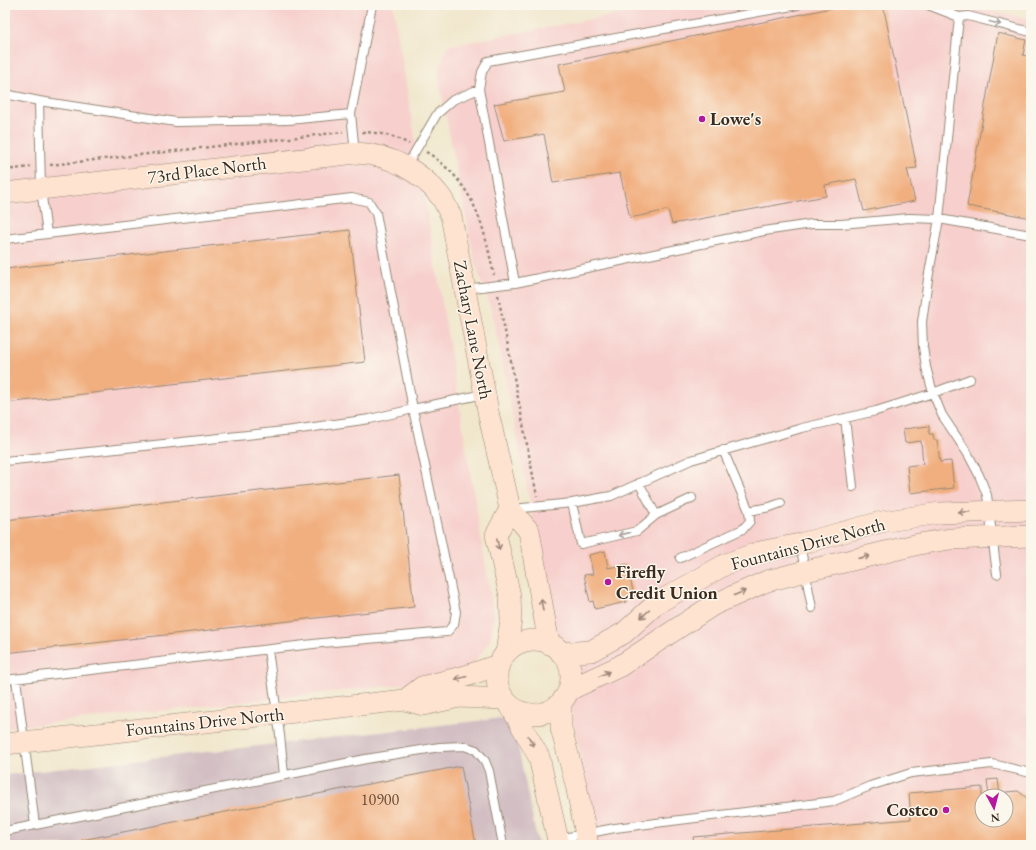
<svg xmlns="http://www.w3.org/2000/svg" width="1036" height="850" viewBox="0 0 1036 850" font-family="'EB Garamond',serif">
	<rect width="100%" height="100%" fill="#fbf7ec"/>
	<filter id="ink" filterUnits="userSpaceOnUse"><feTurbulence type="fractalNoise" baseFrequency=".025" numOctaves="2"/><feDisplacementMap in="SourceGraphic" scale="8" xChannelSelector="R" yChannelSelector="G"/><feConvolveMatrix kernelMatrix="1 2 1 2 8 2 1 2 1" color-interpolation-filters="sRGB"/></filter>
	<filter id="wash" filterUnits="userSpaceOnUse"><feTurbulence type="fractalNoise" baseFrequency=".012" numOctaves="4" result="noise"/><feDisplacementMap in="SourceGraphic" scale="16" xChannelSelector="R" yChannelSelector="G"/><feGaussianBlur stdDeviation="0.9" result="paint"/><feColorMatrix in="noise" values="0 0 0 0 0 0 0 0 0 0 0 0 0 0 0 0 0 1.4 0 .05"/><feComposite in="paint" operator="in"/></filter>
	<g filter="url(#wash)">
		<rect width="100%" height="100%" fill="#f1e7cd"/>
		<!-- built -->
		<path fill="#f7d0cd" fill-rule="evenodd" d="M5,5H393L494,616L490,640L470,669L424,682L5,728Z
			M669,5H967L974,8L1031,19V845H598L492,312L475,263L440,86L439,70L447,46ZM982,796H1006V820H982Z"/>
		<!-- industrial -->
		<path fill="#d2bec3" d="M512,717L538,845H5V775Z"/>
		<g id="blocks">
			<!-- building -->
			<path fill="#f1af7f" d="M846,5H883L917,168L907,169L915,201L864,211L856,179L825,185L826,196L672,224L668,210L630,218L620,173L553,183L544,134L504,141L494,104L565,92L559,64Z
				M998,33L1026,40L1023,55L1031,57V218L967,206Z
				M350,230L365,362L5,403V269Z
				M929,426V434H933L934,440H937L940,462L951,461L954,488L910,493L907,466L923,464L921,441L905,443L903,429Z
				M399,475L414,607L5,653V520Z
				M605,551L608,568L627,564L634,596L625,598L626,602L595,609L593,601L590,602L584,575L593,574L589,555Z
				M461,766L476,845H82V840Z
				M998,779L1000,796H989L987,780Z
				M982,787V820H1006V792L1018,791L1031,801V845H694L693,837L911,819L909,793Z"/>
		</g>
	</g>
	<g filter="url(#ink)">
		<use href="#blocks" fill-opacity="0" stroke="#968876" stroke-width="1"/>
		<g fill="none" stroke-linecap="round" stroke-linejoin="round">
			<defs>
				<path id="lane" d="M928,5L959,17L968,16L1031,32
					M959,17L939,219L928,279L922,322L923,347L926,367L933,393L942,415L968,454L979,475L987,495L997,574
					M5,94L39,101L41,189L47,234
					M39,101L176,122L288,120L351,114
					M355,153L351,114L372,5
					M406,167L437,114L453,100L479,89
					M5,239L352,198L369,202L376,213L413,409L370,419L293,430L5,461
					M515,283L479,89L482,72L488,61L798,5
					M465,289L515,283L764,231L812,224H841L909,218L939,219L1031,235
					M845,418L853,487
					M639,483L656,515
					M572,503L581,544L637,531L656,515L692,498
					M513,509L572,503L611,496L691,460L802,428L876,411L933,393L970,379
					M749,511L770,507L781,503
					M800,544L812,608
					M680,558L743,529L750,521L749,511L723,450
					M268,650L280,735L284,775
					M16,679L35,825
					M5,680L322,643L447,632L454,624L456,612L413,409L484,394
					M5,831L366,759L440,747L464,746L476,750L485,761L489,771L503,845
					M558,839L615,828L834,801L870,786L911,773L992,764L1031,773"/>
				<path id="secondary" d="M5,193L356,153C389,154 421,171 441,197C445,203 448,210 451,216L489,416L510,509L529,531L549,644
					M497 677a37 37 0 1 1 74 0a37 37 0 1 1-74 0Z
					M506,653L511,620L510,596L496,535L510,509
					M561,653L591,651L624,633L657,603L726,564L760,552L800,544L881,522L940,513L1031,510
					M569,690L620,666L713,605L767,581L806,571L919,544L950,539L1031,536
					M405,700L422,687L466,676L498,665
					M561,702V728L576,785L588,845
					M511,707L539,757L559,845
					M5,744L405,700L423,705L459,697L503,699"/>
			</defs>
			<!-- lane casing -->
			<use href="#lane" stroke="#968876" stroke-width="10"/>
			<!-- secondary casing -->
			<use href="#secondary" stroke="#968876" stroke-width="22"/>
			<!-- path -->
			<path stroke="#968876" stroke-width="2.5" stroke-dasharray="3 3" stroke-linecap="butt" d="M362,132C378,132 395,136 409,144
				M426,152C434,156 441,163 448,169C479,199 485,235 494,275
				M50,165L343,132
				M5,170L31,167
				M498,295L537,496"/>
			<!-- lane -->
			<use href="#lane" stroke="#fff" stroke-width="8"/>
			<!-- secondary -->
			<use href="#secondary" stroke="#fee3d1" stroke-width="21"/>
		</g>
		<!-- one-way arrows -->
		<defs><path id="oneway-shaft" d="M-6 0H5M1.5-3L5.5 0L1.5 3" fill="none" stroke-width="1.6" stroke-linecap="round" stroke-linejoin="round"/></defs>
		<g stroke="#a79f9a">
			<use href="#oneway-shaft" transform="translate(995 23) rotate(14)"/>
			<use href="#oneway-shaft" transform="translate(624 534) rotate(167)"/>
		</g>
		<g stroke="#9c8678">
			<use href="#oneway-shaft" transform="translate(964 512) rotate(178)"/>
			<use href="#oneway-shaft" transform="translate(498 544) rotate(77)"/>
			<use href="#oneway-shaft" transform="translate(864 557) rotate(-13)"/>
			<use href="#oneway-shaft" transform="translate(740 593) rotate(-23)"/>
			<use href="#oneway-shaft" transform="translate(542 605) rotate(-100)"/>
			<use href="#oneway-shaft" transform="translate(645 614) rotate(138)"/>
			<use href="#oneway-shaft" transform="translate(604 674) rotate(-26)"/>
			<use href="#oneway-shaft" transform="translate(461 678) rotate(165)"/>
			<use href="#oneway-shaft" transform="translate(531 741) rotate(61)"/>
		</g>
	</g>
	<!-- markers -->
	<g fill="#b5179e" stroke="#fbf7ec" stroke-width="1.5">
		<circle cx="702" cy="119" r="4"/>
		<circle cx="608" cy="582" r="4"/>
		<circle cx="946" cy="810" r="4"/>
	</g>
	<g text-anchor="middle" stroke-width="3" stroke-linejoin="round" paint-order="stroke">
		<!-- number labels -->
		<g font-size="16" fill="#684b36">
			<text x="380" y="805">10900</text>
		</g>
		<!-- poi labels -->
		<g font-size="18" font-weight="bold" fill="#3b2a1e" stroke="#fbf7ec" text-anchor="start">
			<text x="710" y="125">Lowe's</text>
			<text x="616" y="578">Firefly<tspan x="616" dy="21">Credit Union</tspan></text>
			<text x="938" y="816" text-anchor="end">Costco</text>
		</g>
		<!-- street labels -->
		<g font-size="18" fill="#3b2a1e" stroke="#fbf7ec">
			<text transform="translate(207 170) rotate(-7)" y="6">73rd Place North</text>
			<text transform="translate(473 330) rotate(79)" y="6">Zachary Lane North</text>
			<text transform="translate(808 544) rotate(-15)" y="6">Fountains Drive North</text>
			<text transform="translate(205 722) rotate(-6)" y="6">Fountains Drive North</text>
		</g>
	</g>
	<!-- margin -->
	<rect width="1036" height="850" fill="none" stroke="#fbf7ec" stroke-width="20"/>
	<!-- north arrow -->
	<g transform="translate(994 808) rotate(173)"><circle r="19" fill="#fbf7ec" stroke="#aea59a"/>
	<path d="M0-3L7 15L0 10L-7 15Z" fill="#b5179e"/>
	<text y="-6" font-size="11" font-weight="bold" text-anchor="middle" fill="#3b2a1e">N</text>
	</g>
</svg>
